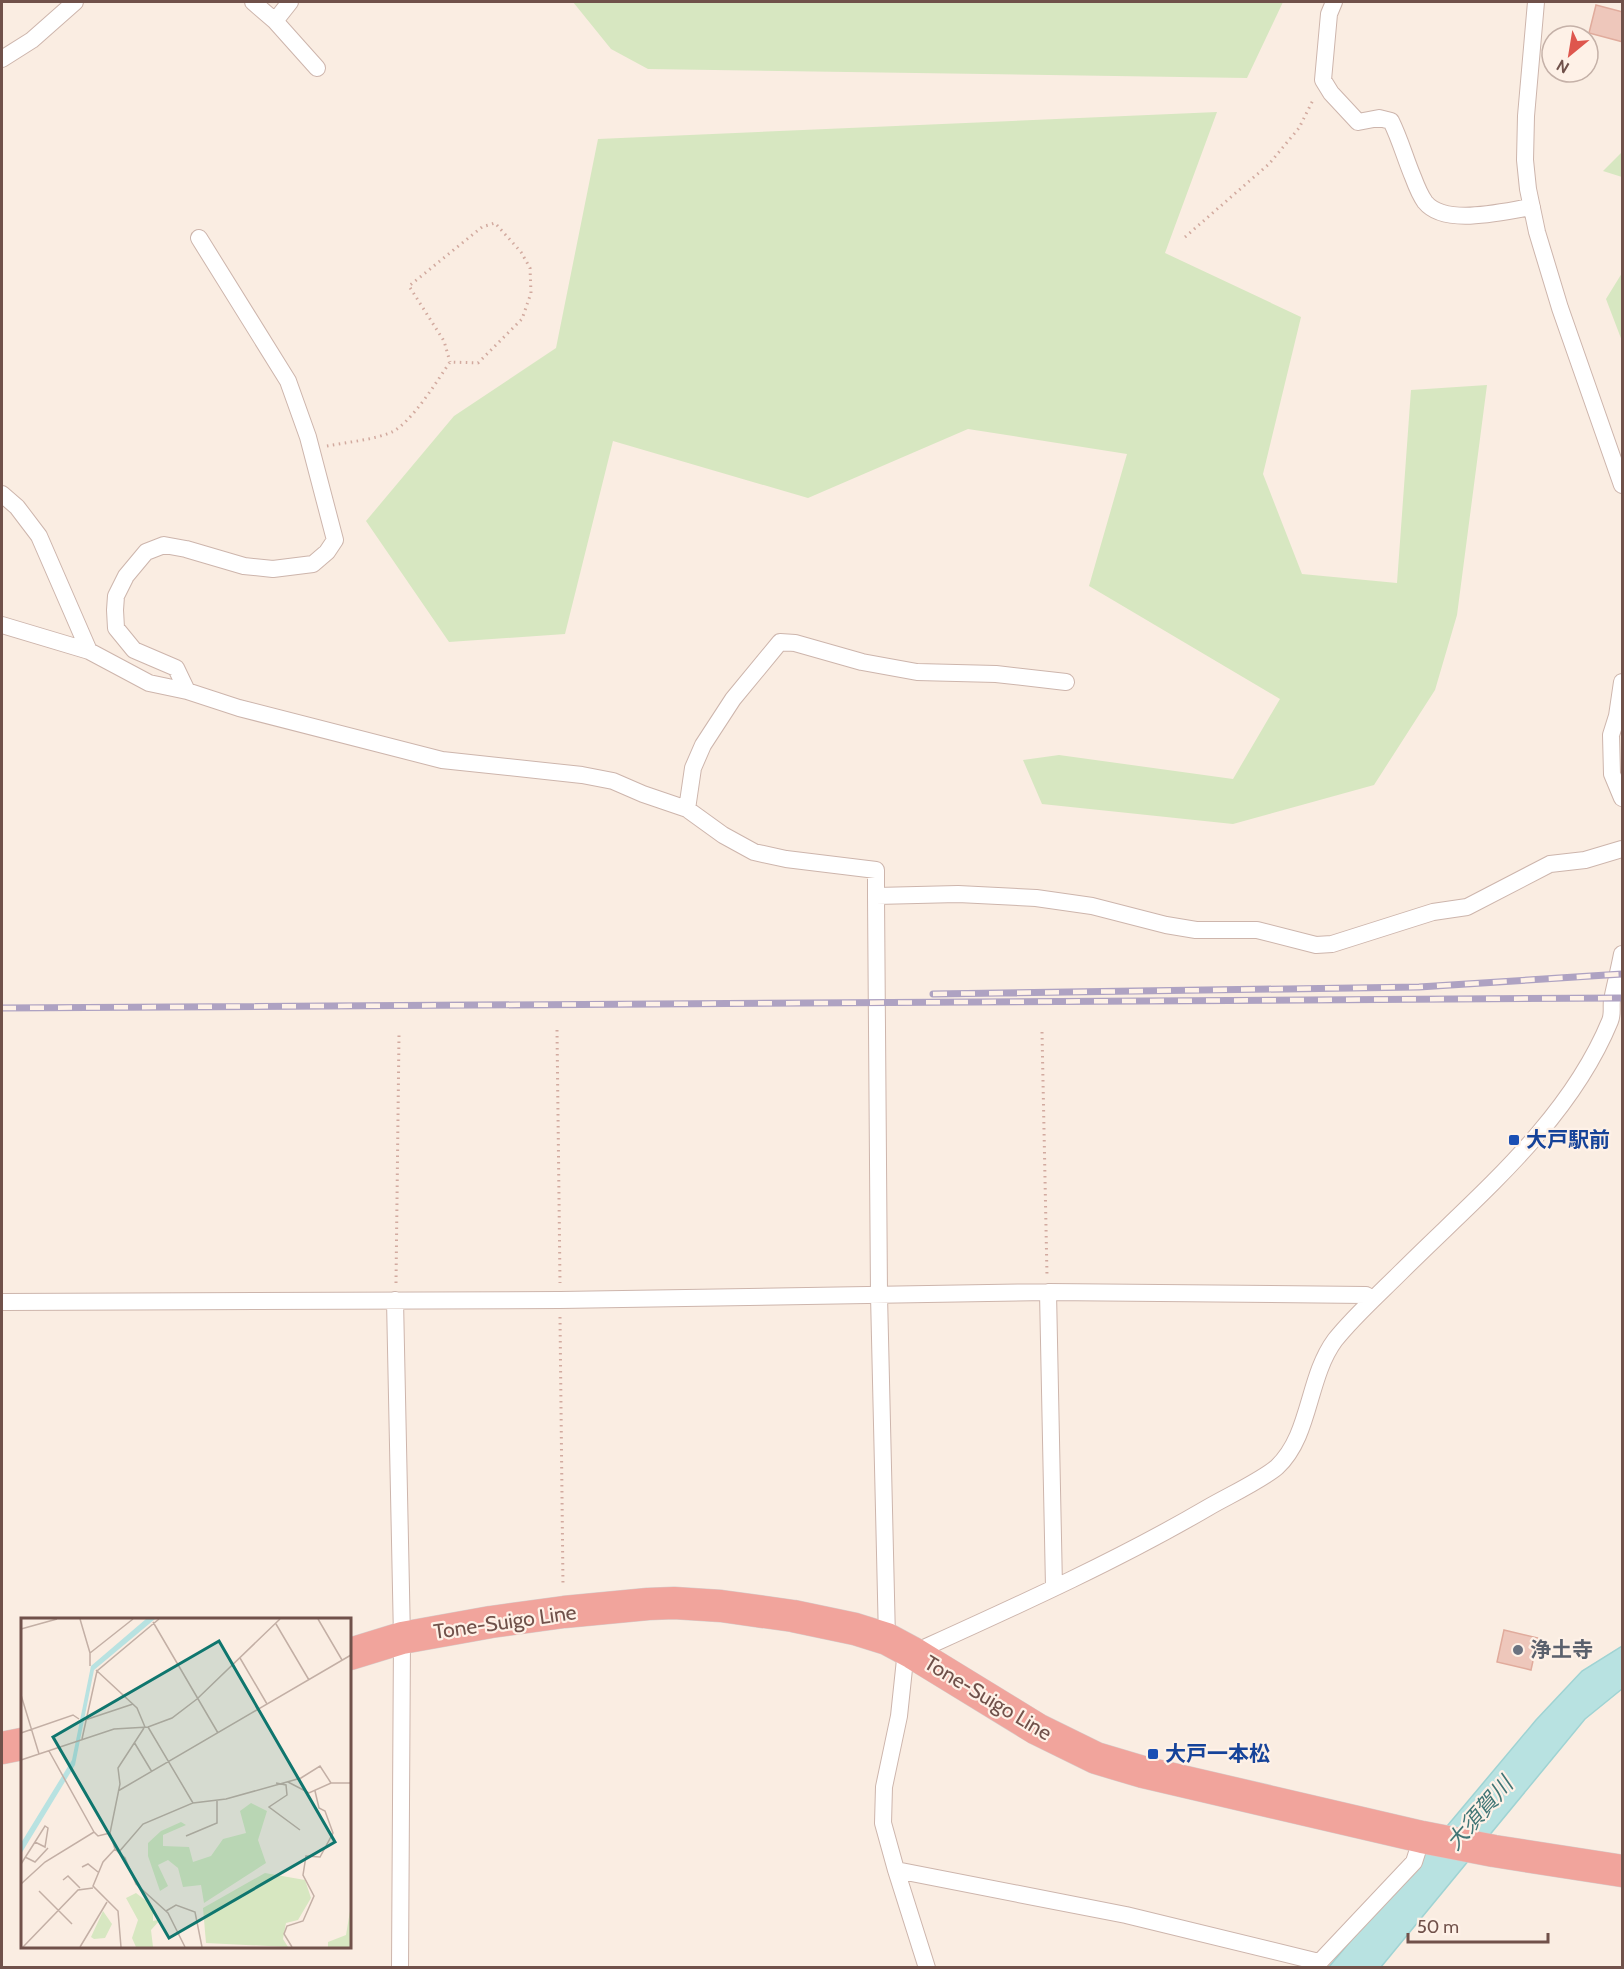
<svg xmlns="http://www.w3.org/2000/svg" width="1624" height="1969" viewBox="0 0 1624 1969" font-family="Cabin,'Noto Sans JP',sans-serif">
	<rect width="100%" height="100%" fill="#faede2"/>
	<!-- green -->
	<path fill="#d7e7c1" d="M573,2H1283L1247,78L648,69L611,49Z
		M1217,112L1165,253L1301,317L1263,474L1302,574L1397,583L1411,390L1487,385L1457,615L1435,690L1374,785L1233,824L1042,804L1023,760L1059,755L1233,779L1280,699L1089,586L1127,454L968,429L808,498L613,441L565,634L449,642L366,521L454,416L556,348L598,139Z
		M1622,152V177L1603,171Z
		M1622,273V341L1606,299Z"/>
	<!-- water -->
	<path fill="#b8e2e1" stroke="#9fd3d3" stroke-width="1.5" d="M1622,1646V1689L1585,1719L1381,1967L1328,1968L1536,1720L1582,1671Z"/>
	<!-- building -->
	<path fill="#eec7bb" stroke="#e0ab9c" stroke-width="1.5" d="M1596,5L1623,12V42L1589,33Z
		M1504,1630L1538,1638L1531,1670L1497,1662Z"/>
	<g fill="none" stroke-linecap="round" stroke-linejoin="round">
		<defs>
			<path id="street" d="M253,2L275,21L290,2
				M1334,2L1329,14L1323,80L1331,93L1358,122L1379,118L1391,121C1400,139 1405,158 1413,177C1416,185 1420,195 1425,202C1445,227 1504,211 1532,207
				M1536,2L1526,116L1525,160L1528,189L1537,232L1560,308L1622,485
				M275,21L317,68
				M2,59L32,40L75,2
				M2,494L17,507L39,536L89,651
				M2,625L89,651L149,683L187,691L239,708L442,760L582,775L613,781L643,794L687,809L723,835L754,852L786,859L876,870V896
				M1622,682L1617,716L1611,735L1612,774L1622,798
				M187,691L176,668L134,650L116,628L115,610L116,596L126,576L146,552L164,545L186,549L244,566L273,569L313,564L327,552L335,540L308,437L288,381L199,238
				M687,809L693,768L703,745L733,699L780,642L795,643L862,662L917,672L996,674L1066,682
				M1048,1292L1054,1587
				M395,1300L402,1638L400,1968
				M2,1302L560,1300L1048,1292L1366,1295L1373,1299
				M887,1639L879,1295L876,896L958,894L1036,898L1092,906L1166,925L1196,930H1257L1316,945L1332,944L1433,912L1467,907L1550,864L1585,860L1622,849
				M906,1650L899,1716L884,1787L883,1823L896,1870L927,1968
				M913,1653C1012,1608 1115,1562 1209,1507C1228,1496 1262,1480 1277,1467C1311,1435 1307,1378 1335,1340C1354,1316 1379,1294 1401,1272C1477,1196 1568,1123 1610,1021C1613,1014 1611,1007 1612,1000C1615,985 1619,970 1622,954
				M896,1870L1126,1915L1319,1962
				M1314,1968L1414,1862L1422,1837"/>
			<path id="highway" d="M350,1654L402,1638L491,1622L564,1612L648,1604L674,1603L721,1606L793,1616L855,1629L887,1639L913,1653L1037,1729L1096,1758L1143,1772L1422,1837L1494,1851L1622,1871
				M2,1748L22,1744"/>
		</defs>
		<!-- street casing -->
		<use href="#street" stroke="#cdb5ac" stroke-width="18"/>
		<!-- highway casing -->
		<use href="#highway" stroke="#d7cecc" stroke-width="33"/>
		<!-- path -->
		<path stroke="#d2aa9f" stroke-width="3" stroke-dasharray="1.5 4.5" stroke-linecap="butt" d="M1185,237L1269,164L1299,128L1314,98
			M327,446C348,442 373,440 392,432C412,422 437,381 450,362L478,363L522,319L531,293L530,268L521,252L495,223L482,227L409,286L444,341L450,362
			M557,1030L560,1283
			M1042,1032L1047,1276
			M396,1283L399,1034
			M560,1317L563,1586"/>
		<!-- street -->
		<use href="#street" stroke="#fff" stroke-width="16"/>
		<!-- highway -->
		<use href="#highway" stroke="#f1a49c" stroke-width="32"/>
		<defs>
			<path id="rail" d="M933,994L1419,987L1622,974
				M2,1008L1622,998"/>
		</defs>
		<!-- rail casing -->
		<use href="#rail" stroke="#aea2c2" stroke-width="7"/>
		<!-- rail -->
		<use href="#rail" stroke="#fef1e7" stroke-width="4.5" stroke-dasharray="14" stroke-linecap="butt"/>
	</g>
	<!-- markers -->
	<g fill="#1a4fb4" stroke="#fef1e7" stroke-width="2">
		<rect x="1508" y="1134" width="12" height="12" rx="3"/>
		<rect x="1147" y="1748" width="12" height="12" rx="3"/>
	</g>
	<circle fill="#6b7280" stroke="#fef1e7" stroke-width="2" cx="1518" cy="1650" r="6"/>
	<g text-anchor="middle" stroke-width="4.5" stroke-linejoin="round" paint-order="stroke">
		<!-- transit labels -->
		<g font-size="21" font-weight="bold" fill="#164399" stroke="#fef1e7" text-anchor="start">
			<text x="1526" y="1147">大戸駅前</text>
			<text x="1165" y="1761">大戸一本松</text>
		</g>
		<!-- street labels -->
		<g font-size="21" fill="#70514a" stroke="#fef1e7">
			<text transform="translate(505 1622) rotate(-8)" y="7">Tone-Suigo Line</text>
			<text transform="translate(988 1698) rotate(31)" y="7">Tone-Suigo Line</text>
		</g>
		<!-- worship labels -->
		<g font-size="21" font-weight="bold" fill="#5b616d" stroke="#fef1e7" text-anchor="start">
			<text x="1530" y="1657">浄土寺</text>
		</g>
		<!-- water labels -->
		<g font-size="22" font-style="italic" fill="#407575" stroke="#fef1e7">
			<text transform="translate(1479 1813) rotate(-49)" y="8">大須賀川</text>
		</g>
	</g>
	<!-- overview -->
	<g transform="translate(21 1618)">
		<rect width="330" height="330" fill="#faede2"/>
		<path d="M230,185L246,193L237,222L245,245L183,285L180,267L162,269L157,250L147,242L137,247L147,268L139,273L127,238V225L140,213L160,204L165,207L142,217V228L168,229L172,244L190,238L202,221L225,215L219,193ZM244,255L284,262L290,280L277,302L265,305L262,321L267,329L185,325L182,290ZM115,275L132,288V303L140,301L130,312L132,329H115L111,320L117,302L105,280ZM330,287V329H307V324L325,317ZM82,293L91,306L84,320L73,321L70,319Z" fill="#d7e7c1"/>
		<path d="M125,1H134L73,52L54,147L0,236V225L51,142L70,48Z" fill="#b8e2e1"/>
		<path fill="none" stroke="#c3afa5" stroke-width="1.5" d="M59,1L69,35M297,1L321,42M132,4L197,115M255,6L288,62M0,11L36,1M219,40L246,86M69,48V35L112,1M75,52L116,90L124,109M0,77L18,136M64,102L112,86M123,110L97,150L99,166L89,215L94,231L104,240L115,266L147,295L164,329M0,115L52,97L58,101M61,121L76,53L138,1M113,124L131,154M28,133L73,214M0,142L93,111L127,109L151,100L176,81L259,1M267,164L288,175L310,165H330M255,165L265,167L266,177L248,189L279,212M97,173L330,37M172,185L205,181L280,160L299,148L310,165M165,218L196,205V182M94,231L82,244L72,268L97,293L100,329M97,235L122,206L172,185L127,109M4,239L14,244L27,230M0,246L14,224L24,208L27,210L24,229L14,224M61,249L67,246L77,254M42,262L47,258L59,270M0,266L24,244L73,214L77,218L89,215M18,273L51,306M145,293L155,287L174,294L181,329M2,329L57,272L72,270M59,329L86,284M271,329L263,316L266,308L282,303L293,278L282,257L285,238L299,239L312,215L304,193L298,190L294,173"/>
		<path fill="#0f766e" fill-opacity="0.15" stroke="#0f766e" stroke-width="3" d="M198,23L314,224L148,320L32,119Z"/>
		<rect width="330" height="330" fill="none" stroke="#70514a" stroke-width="3"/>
	</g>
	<!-- border -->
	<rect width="1624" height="1969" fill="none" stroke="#70514a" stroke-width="6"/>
	<!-- north arrow -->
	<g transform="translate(1570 54) rotate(210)"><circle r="28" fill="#fef1e7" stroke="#c5b1a8" stroke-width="1.5"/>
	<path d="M0-4.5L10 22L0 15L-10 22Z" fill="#de564d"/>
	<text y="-9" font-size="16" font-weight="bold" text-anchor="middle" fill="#70514a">N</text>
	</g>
	<!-- scale -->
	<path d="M1408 1933v9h140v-9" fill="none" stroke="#70514a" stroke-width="3"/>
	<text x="1417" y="1933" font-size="18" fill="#70514a" stroke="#fef1e7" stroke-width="4.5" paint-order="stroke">50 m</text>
</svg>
